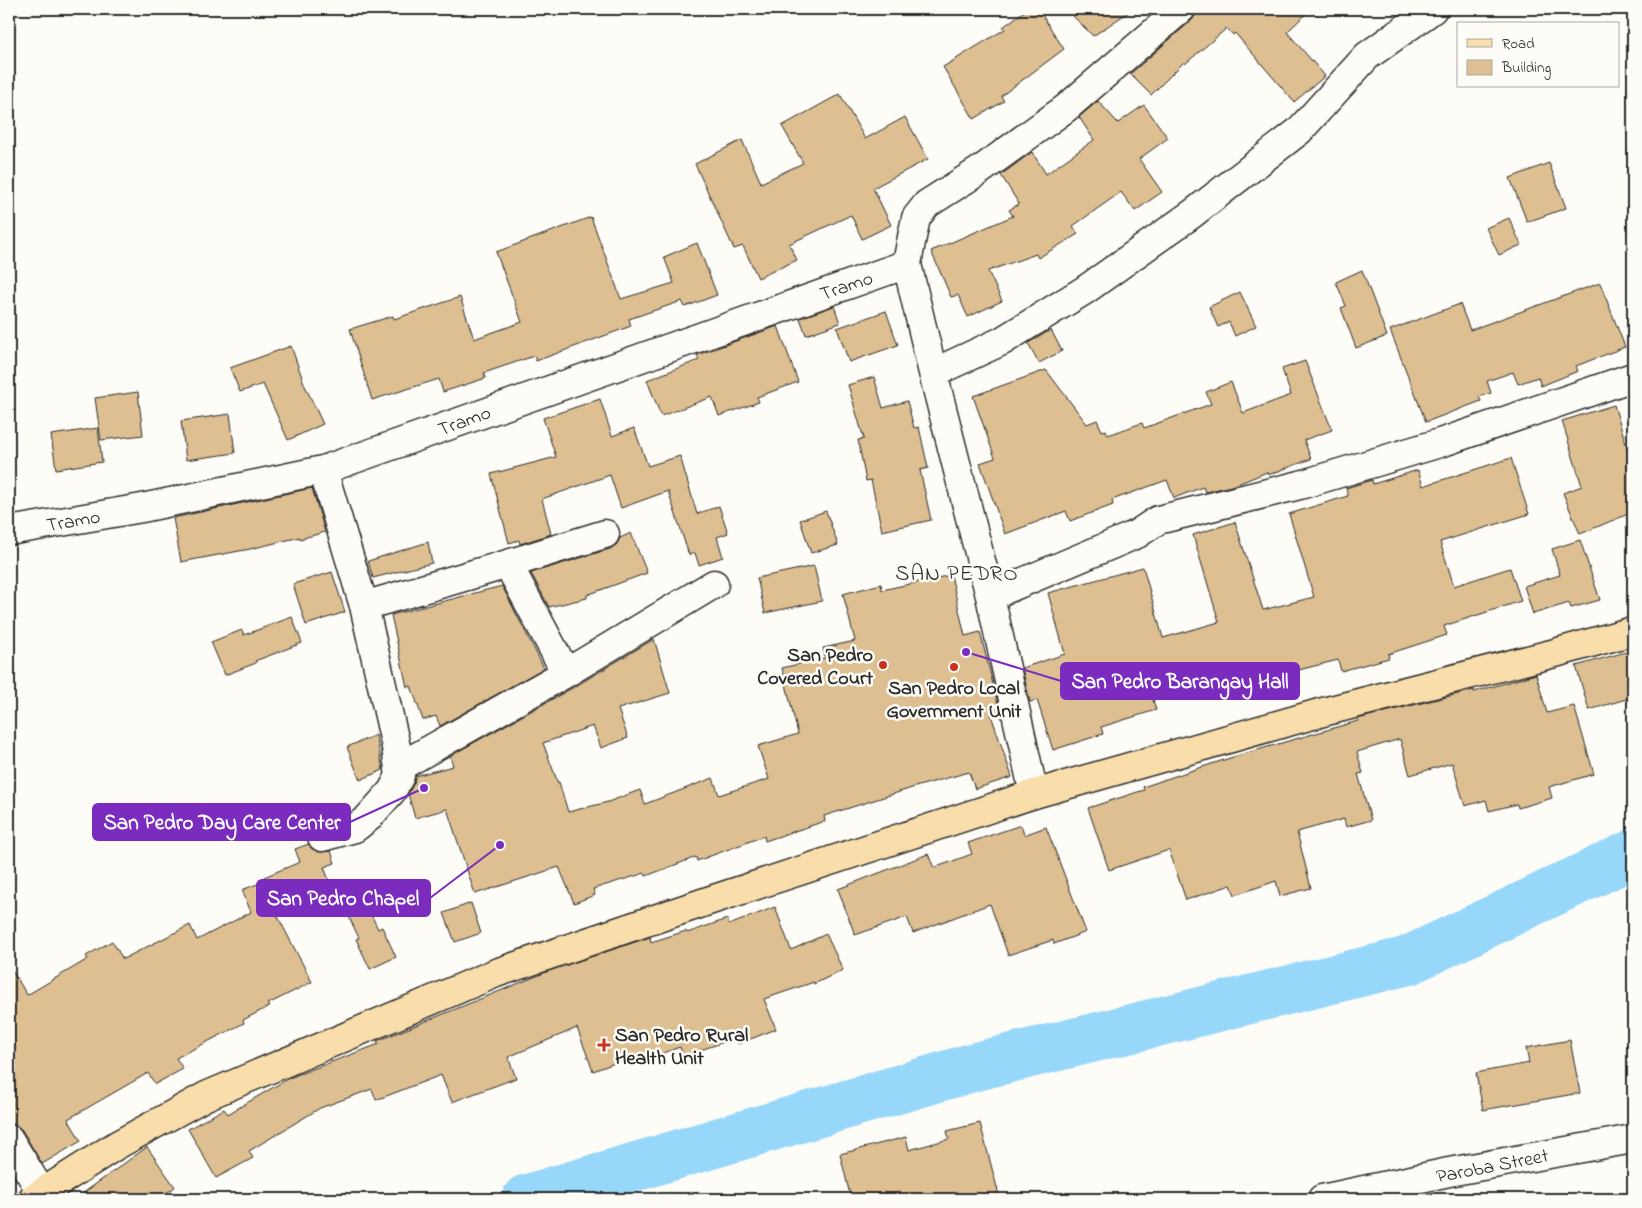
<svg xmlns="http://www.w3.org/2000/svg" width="1642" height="1208" viewBox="0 0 1642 1208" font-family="'Indie Flower',sans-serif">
	<rect width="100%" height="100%" fill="#fdfcf7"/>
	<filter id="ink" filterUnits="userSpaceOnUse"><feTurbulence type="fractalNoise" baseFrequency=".02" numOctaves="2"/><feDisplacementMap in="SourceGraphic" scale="10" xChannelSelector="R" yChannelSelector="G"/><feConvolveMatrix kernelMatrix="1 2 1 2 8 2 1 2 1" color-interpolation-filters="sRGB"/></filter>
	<g filter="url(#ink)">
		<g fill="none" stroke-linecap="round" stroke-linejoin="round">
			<!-- river -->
			<path stroke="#97d7f9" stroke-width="49" d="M526,1199L974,1067L1407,961L1633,854"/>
		</g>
		<!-- building -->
		<path fill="#ddbf91" stroke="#2b2b2b" d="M1027,9H1038L1064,49L1001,96L1004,101L974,119L943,67L1005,29L1003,27Z
			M1066,9H1133L1093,36Z
			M1196,9H1311L1287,32L1325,76L1294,102L1235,33L1233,35L1227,28L1185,64L1184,62L1151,95L1130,74L1191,21L1196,15Z
			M840,94L865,139L905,117L928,159L873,188L891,225L862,239L851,215L789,244L797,260L758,278L743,246L734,249L695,164L742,140L761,183L803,163L782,126Z
			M1098,101L1118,123L1144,105L1168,138L1139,159L1162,192L1135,211L1121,192L1073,226L1078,234L1038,258L1036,254L988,271L1002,301L968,317L958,295L951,297L931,251L1013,216L1009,210L1019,204L1001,175L1032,152L1046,174L1094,140L1079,117Z
			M1549,163L1566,208L1527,222L1510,178Z
			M591,217L621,299L674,283L664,257L697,243L717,295L685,307L682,301L629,319L631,326L536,361L534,356L484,373L486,378L443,392L439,379L372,400L350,329L393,316L394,319L460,297L474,339L522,322L496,252Z
			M1509,218L1521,245L1499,255L1486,228Z
			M1362,270L1387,336L1356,348L1341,308L1346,306L1336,282Z
			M1600,283L1625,347L1576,366L1578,371L1541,386L1538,377L1518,384L1513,372L1487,381L1491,393L1479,397L1481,401L1426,422L1390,330L1460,304L1470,330Z
			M1240,292L1256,326L1235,336L1229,322L1218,327L1209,307Z
			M834,306L840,323L806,335L800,318Z
			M886,311L898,345L849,362L837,328Z
			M778,326L798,382L757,397L759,402L719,416L712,397L661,416L647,380L699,360L697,355Z
			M1051,330L1062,351L1039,363L1028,343Z
			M291,346L305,386L323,424L288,440L263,384L240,392L230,368Z
			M1305,361L1332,430L1304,440L1311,459L1268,475L1267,472L1235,485L1205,492L1203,487L1174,498L1167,480L1112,500L1113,505L1070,521L1066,511L1005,534L980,463L995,458L973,396L1046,370L1087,424L1097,420L1102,431L1106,430L1108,435L1142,423L1144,428L1211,404L1206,392L1231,382L1243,413L1291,395L1282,369Z
			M874,377L883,408L907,401L914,428L919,427L928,468L920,470L931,520L882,531L871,480L866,481L858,440L864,439L848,385Z
			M138,392L143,435L101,440L95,398Z
			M600,399L612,436L634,428L648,466L680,456L697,514L719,506L728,533L717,537L723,557L699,565L695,553L689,555L668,491L621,508L610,475L542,499L551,534L520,544L519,540L509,543L491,474L556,457L543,418Z
			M1614,405L1633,466V512L1580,534L1563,493L1582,486L1562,421Z
			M230,414L235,453L186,460L181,421Z
			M98,428L102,462L56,469L51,435Z
			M1511,458L1529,514L1440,542L1454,586L1510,568L1521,601L1444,626L1447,635L1388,654L1389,658L1341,671L1338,660L1283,674L1285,681L1223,698L1218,681L1153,700L1156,710L1101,727L1103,734L1053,750L1037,700L1030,702L1022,668L1065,654L1048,593L1143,567L1163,638L1219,622L1193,535L1235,522L1263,610L1314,597L1289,514L1348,496L1346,488L1372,480L1373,484L1418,470L1423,486Z
			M312,488L325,532L300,539V537L250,549L181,562L173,518Z
			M826,511L838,545L811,553L800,520Z
			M631,533L647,573L587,595V598L549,607L531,573L610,549L617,544L620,538Z
			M1580,540L1600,600L1571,608L1569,603L1533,614L1524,586L1560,575L1552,549Z
			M428,542L432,563L373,578L368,561Z
			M814,566L822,601L765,613L757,578Z
			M332,572L345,612L306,625L293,584Z
			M951,575L965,636L980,632L1000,712L991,715L1012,777L975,789L969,772L915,787L824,816L825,821L765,841L764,836L697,861L696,857L646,876L645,873L593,889L595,895L574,903L559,867L475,894L447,809L415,818L408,794L414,783L415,776L453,766L450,756L574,687L654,639L670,693L618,709L628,738L601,748L593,726L543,743L558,783L559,782L568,812L608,802L640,790L645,804L713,778L719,795L769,779L758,746L798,734L782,668L825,658L823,648L855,641L843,594L881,584L882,590Z
			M502,586L544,668L440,726L436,716L423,720L411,686L407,687L391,615Z
			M292,617L302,643L255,661L256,663L225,675L211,642L242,630L244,635Z
			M1633,650V697L1589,710L1576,666Z
			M1536,674L1547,713L1574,706L1594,774L1549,787L1552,798L1518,808L1517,804L1489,811L1486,800L1465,806L1452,763L1410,775L1400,739L1357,752L1363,773L1358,774L1371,820L1346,827L1344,819L1297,832L1311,888L1280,896L1276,881L1235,895L1231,885L1186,900L1169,850L1109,870L1088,808L1144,790L1143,787L1184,773L1233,757L1358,721L1357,719L1474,690V692Z
			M376,735L383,770L360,780L347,747Z
			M1021,825L1024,835L1046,827L1086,932L1054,944L1053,940L1008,955L990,904L913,933L907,917L855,935L838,889L928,854L934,868L972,854L968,843Z
			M309,844L311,848L318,852L331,851L335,863L324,867L333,891L299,904L300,906L277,915L312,982L268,1004L270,1006L243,1020L244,1023L176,1058L183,1069L155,1084L148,1073L68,1119L81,1141L42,1164L22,1130L16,1125L9,1123V965L27,995L88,959L86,956L112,941L123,959L190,925L197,940L251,912L242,890L265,881L264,877L300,862L295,849Z
			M471,903L481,933L455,942L444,913Z
			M775,907L791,950L826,934L843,970L814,984V982L764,999L776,1029L738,1044L736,1038L683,1056L680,1047L637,1063L634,1056L593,1071L577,1028L508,1057L516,1078L452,1102L441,1075L376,1100L372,1089L320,1108L249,1151L253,1158L216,1178L188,1129L224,1109L228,1114L289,1078L379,1044L377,1041L549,971L650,937L651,942L686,931L687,933L727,919L729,925Z
			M368,908L378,929L382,927L396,957L370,969L356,939L359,938L349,917Z
			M1570,1040L1580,1093L1483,1110L1476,1073L1529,1063L1526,1048Z
			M980,1123L1000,1199H851L840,1154L906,1137L909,1150L949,1139L947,1131Z
			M147,1147L175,1187L158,1199H75Z"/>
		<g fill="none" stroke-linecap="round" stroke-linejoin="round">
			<defs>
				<path id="minor" d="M933,373L1002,341L1085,290L1192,214L1299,131L1367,56L1433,9
					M9,531L142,508L323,470L907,264
					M508,564L566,673
					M990,596L1137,534L1158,520L1300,485L1443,442L1633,377
					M364,606L508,564L605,534
					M399,767L566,673L714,584
					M1034,794L990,596L933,373L907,264L912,237L916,218L927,204L982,169L1066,108L1181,9
					M322,837L355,828L368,818L392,791L400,776L396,747L364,606L323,470
					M9,1139L42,1193
					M1322,1199L1449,1172L1633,1139"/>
				<path id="major" d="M32,1199L117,1145L206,1096L496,973L708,901L1034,794L1323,712L1555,653L1633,631"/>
			</defs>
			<!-- minor casing -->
			<use href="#minor" stroke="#2b2b2b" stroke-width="31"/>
			<!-- major casing -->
			<use href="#major" stroke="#2b2b2b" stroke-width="31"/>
			<!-- minor -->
			<use href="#minor" stroke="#fdfcf7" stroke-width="28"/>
			<!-- major -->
			<use href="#major" stroke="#f9deab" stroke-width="28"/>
		</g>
	</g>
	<!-- markers -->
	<g fill="#c8321e" stroke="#fdfcf7" stroke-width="2">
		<circle cx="883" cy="665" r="5"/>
		<circle cx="954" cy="667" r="5"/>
		<path d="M601.5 1037.5h5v5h5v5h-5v5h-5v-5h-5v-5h5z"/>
	</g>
	<g text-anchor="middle" stroke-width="5" stroke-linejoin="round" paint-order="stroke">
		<!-- street labels -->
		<g font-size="20" fill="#2b2b2b" stroke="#fdfcf7">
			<text transform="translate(846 285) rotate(-19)" y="7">Tramo</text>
			<text transform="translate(464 420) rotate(-20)" y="7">Tramo</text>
			<text transform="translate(73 520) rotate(-10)" y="7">Tramo</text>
			<text transform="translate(1492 1165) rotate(-11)" y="7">Paroba Street</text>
		</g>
		<!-- poi labels -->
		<g font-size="20" font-weight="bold" fill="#2b2b2b" stroke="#fdfcf7" text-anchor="end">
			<text x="873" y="661">San Pedro<tspan x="873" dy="23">Covered Court</tspan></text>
			<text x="954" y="694" text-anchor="middle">San Pedro Local<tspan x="954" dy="23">Government Unit</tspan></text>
			<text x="615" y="1041" text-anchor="start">San Pedro Rural<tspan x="615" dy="23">Health Unit</tspan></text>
		</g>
		<!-- quarter labels -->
		<g font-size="22" letter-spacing="1" fill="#2b2b2b" stroke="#fdfcf7">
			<text x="957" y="580">SAN PEDRO</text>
		</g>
	</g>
	<!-- callouts -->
	<path fill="none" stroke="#7b2cbf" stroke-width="2" d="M966 652L1061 681M424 788L350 822M500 845L430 898"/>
	<g fill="#7b2cbf" stroke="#fdfcf7" stroke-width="2">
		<circle cx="966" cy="652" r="5"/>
		<circle cx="424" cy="788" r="5"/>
		<circle cx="500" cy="845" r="5"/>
	</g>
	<g fill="#7b2cbf" stroke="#7b2cbf" stroke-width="2">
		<rect x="1061" y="663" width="238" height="36" rx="5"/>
		<rect x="93" y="804" width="257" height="36" rx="5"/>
		<rect x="257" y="880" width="173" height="36" rx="5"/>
	</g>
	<g font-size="21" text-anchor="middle" font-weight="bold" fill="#fff">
		<text x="1180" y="688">San Pedro Barangay Hall</text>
		<text x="222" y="829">San Pedro Day Care Center</text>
		<text x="343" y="905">San Pedro Chapel</text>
	</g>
	<!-- margin -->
	<rect width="1642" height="1208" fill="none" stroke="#fdfcf7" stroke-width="30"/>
	<rect x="15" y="15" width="1612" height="1178" fill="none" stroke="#2b2b2b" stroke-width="2" filter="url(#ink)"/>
	<!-- legend -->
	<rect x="1457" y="22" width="162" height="65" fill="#fdfcf7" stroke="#a9a8a5"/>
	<rect x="1467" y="39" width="25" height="8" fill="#f9deab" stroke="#a9a8a5"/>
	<text x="1502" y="48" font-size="15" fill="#2b2b2b">Road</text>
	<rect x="1467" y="60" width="25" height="15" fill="#ddbf91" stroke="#a9a8a5"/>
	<text x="1502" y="72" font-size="15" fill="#2b2b2b">Building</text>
</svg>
